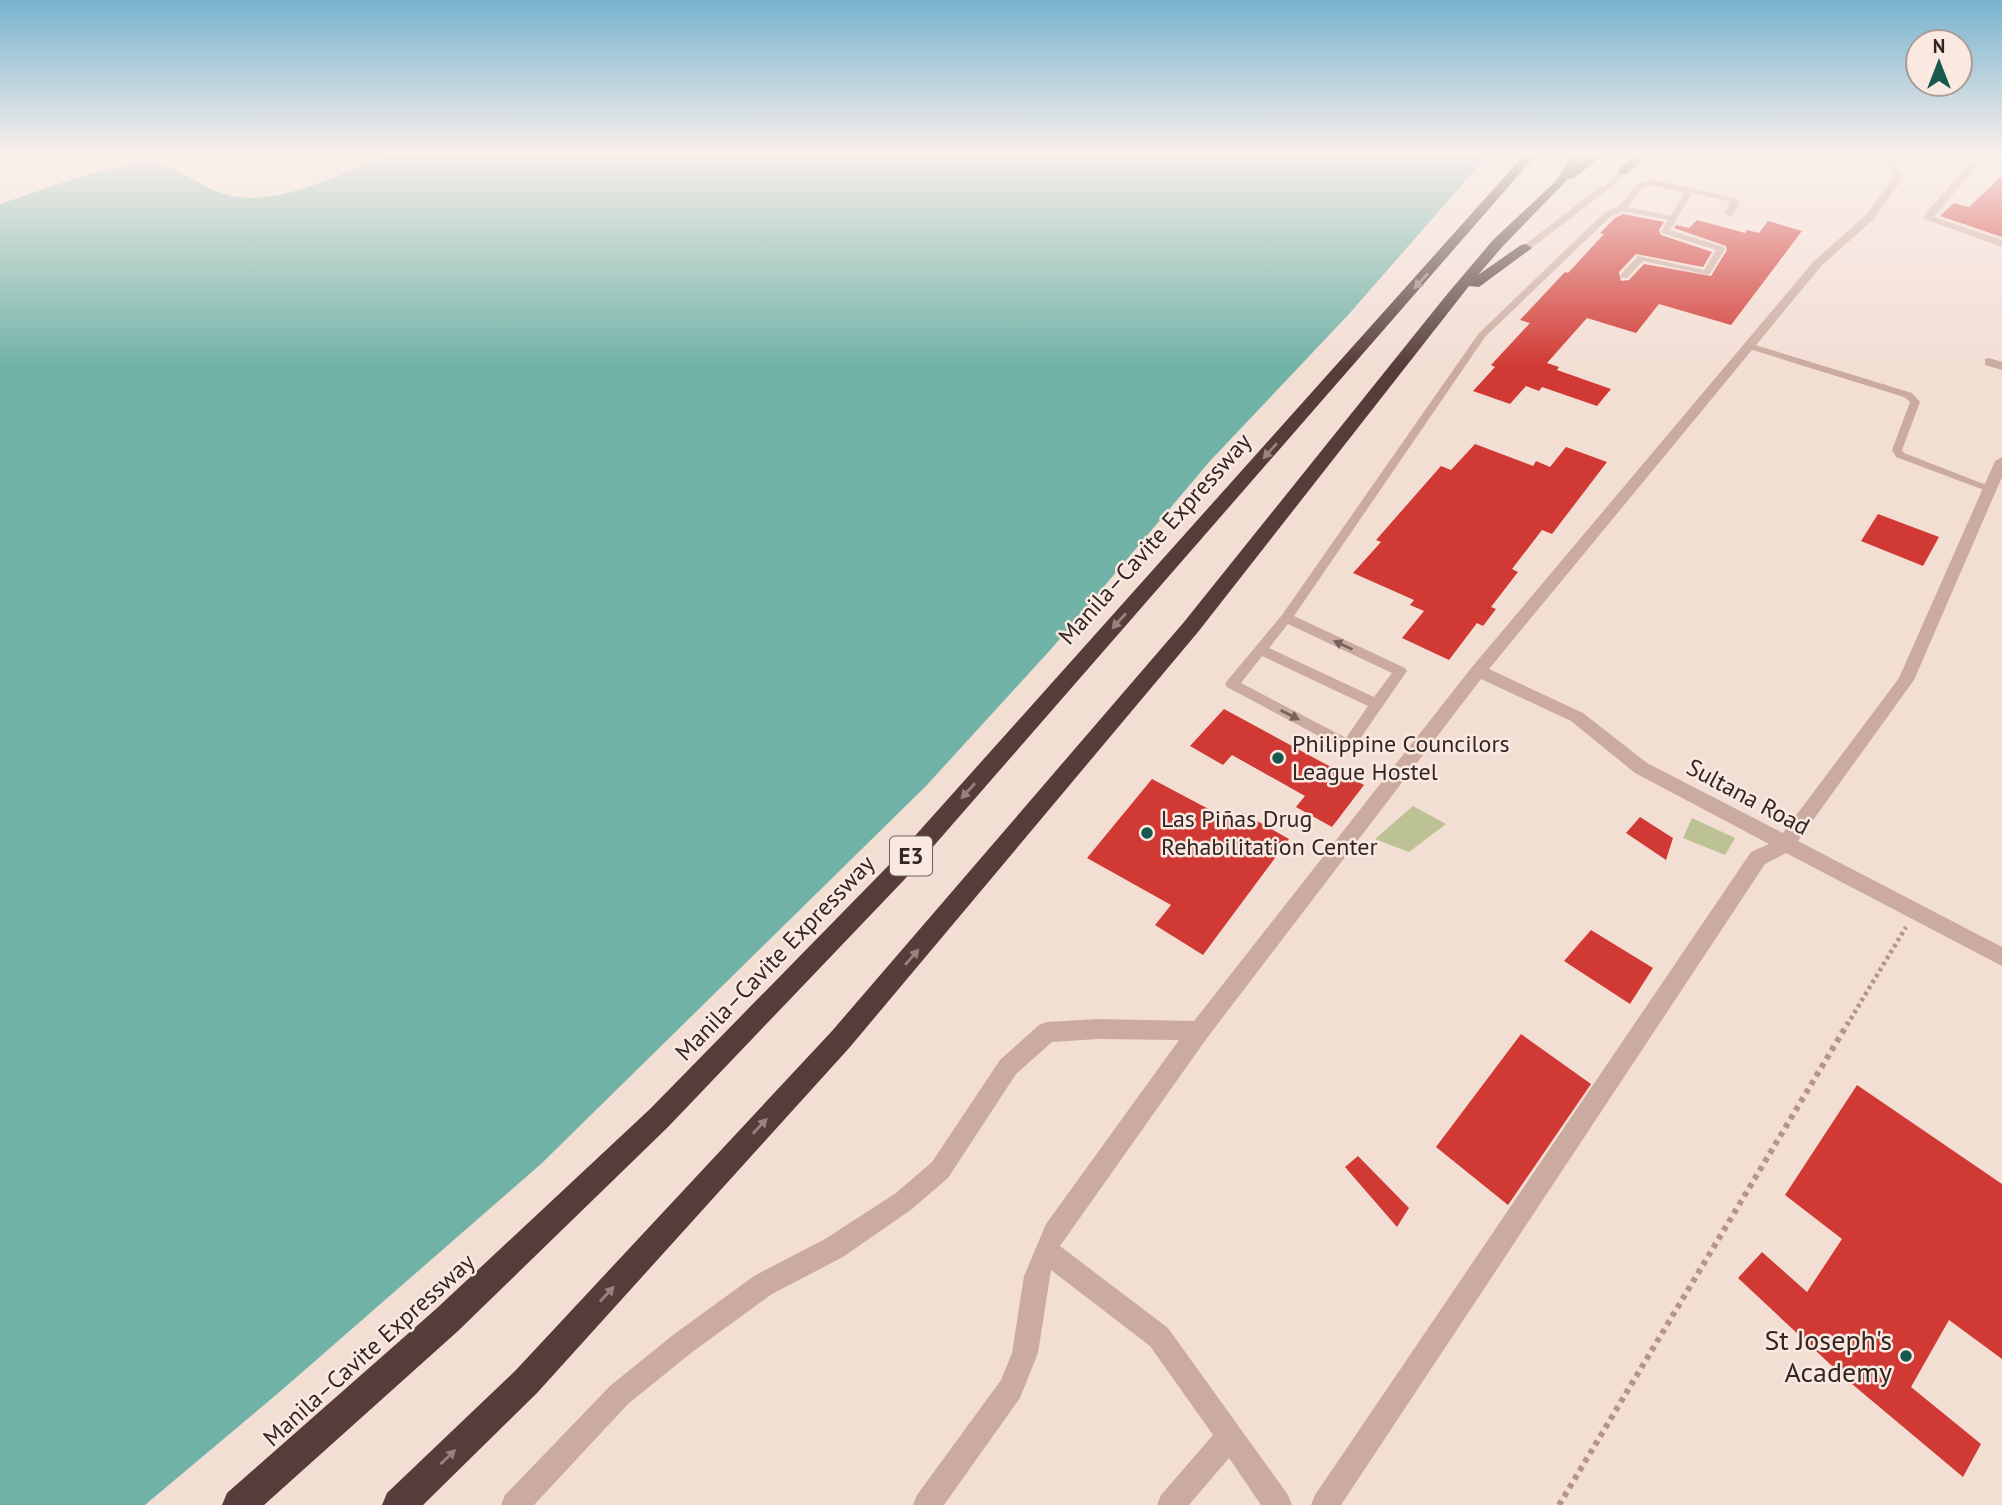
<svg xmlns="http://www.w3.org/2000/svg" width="2002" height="1505" viewBox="0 0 2002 1505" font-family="'PT Sans',sans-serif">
	<rect width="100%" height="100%" fill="#f3ded4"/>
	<!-- green -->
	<path fill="#bcc294" d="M1413,806L1446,824L1409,852L1375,839Z
		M1692,818L1735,838L1725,855L1683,838Z"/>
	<!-- water -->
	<path fill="#71b2a7" d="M388,155H1488L1349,314L1210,461L1052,648L926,786L542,1163L283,1389L145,1505H0V204C38,192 107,164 145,164C176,163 196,185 224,194C274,210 342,173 388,155Z"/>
	<!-- building -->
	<path fill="#d13a34" d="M2002,176V237L1940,216L1954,203L1969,207Z
		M1623,214L1664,222L1659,230L1661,235L1712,252L1703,267L1636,254L1619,272L1621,281L1629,280L1644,264L1711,276L1727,250L1726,246L1674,228L1676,225L1689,228L1697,220L1745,233L1747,230L1759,233L1768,221L1802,231L1731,325L1659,304L1636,333L1587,318L1547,363L1559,367L1557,370L1611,389L1597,406L1542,387L1539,391L1526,386L1510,404L1473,391L1495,367L1491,365L1530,323L1520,320L1565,272L1568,273L1604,234L1600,233L1615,218Z
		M1475,444L1533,466L1536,461L1550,467L1566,447L1607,462L1552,534L1542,530L1512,569L1518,572L1491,607L1496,609L1483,626L1477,623L1449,660L1402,638L1424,611L1410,605L1414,600L1353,573L1381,542L1376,540L1441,466L1451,470Z
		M1878,514L1939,537L1923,566L1861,541Z
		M1224,709L1364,785L1332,827L1296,807L1305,796L1232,755L1223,765L1190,746Z
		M1152,779L1235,823L1243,813L1289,839L1203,955L1155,925L1171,905L1087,858Z
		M1640,817L1673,838L1666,860L1626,833Z
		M1591,930L1653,968L1630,1004L1564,961Z
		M1521,1034L1591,1084L1508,1205L1436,1147Z
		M1857,1085L2002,1184V1359L1949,1320L1911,1387L1981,1444L1963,1477L1846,1379L1738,1278L1762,1252L1807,1292L1842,1239L1785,1195Z
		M1358,1156L1409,1208L1397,1227L1345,1167Z"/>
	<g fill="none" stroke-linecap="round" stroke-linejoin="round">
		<!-- path-far1 -->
		<path stroke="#b7948a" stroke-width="4.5" stroke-dasharray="3.5 3.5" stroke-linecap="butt" d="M1847,1025L1906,927"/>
		<!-- path -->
		<path stroke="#b7948a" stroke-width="6" stroke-dasharray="5 5" stroke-linecap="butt" d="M1559,1505L1848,1023"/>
		<!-- lane -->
		<path fill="#cbaba0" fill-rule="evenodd" d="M1620,170L1627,172L1611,188H1606V191L1529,250H1523V246L1600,187H1605Z
			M1652,180L1736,198L1740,202L1732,216H1729L1725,214L1730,202L1692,193L1670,230L1724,247L1725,249L1709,275L1643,261L1627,278H1621V274L1638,256L1704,270L1716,250L1662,233L1661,231L1668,220L1623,211L1610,217L1485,337L1294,616L1405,668L1407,671L1353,749H1343L1227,687L1225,684L1227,681L1282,615L1479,333L1604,213L1619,206L1636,185ZM1653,185L1684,193L1671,216L1627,207L1642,189ZM1288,624L1392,673L1374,697L1269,648ZM1262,656L1368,706L1346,738L1241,683Z
			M1746,344H1752L1912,393L1920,402L1902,450L1904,453L1994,488L1992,490H1984L1896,457L1892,450L1910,402L1904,397L1746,348Z"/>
		<!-- street -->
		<path fill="#cbaba0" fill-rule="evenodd" d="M1883,155H1893L1903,178L1874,219L1822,265L1489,669L1583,713L1647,763L1783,833L1899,678L1995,461L2002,457V477L1914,680L1798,841L2002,947V966L1786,853L1765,864L1341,1505H1311L1315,1495L1751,852L1769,844L1635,773L1571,721L1481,679L1207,1038L1060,1246L1168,1328L1288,1495L1292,1505H1261L1229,1458L1189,1505H1157L1161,1495L1213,1435L1150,1346L1051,1270L1038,1353L1020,1398L944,1505H913L917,1495L1001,1380L1012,1353L1024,1276L1046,1224L1179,1040L1098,1039L1052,1042L1016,1074L948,1178L912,1209L843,1257L772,1294L691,1353L628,1404L534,1505H501L505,1495L610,1386L673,1335L754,1276L825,1239L896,1193L932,1162L1000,1060L1039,1025L1047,1022L1098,1019L1194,1021L1472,667L1814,261L1866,215L1893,178Z
			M1976,155H1986L1934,217L2002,240V247L1922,218Z
			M1989,358L2002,362V370L1985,365V359Z"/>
		<!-- highway -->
		<path fill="#563d3a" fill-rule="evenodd" d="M1524,155H1536L904,880L668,1127L458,1331L264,1505H222L227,1493L436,1309L650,1109L888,866Z
			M1572,155H1584L1577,165L1591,155H1604L1574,178L1568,179L1503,246L1478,275L1521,245L1526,244L1532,248L1479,287L1469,286L1198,632L850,1047L537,1393L423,1505H382L387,1493L515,1371L832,1031L1184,622L1444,298L1493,240L1556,181Z
			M1633,155H1646L1627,174H1619V170Z"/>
	</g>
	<!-- one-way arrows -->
	<defs><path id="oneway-solid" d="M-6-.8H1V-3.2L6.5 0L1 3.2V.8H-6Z" transform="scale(1.75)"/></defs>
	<g fill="#98827d">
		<use href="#oneway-solid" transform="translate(1421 281) rotate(132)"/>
		<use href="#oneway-solid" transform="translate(1270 451) rotate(132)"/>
		<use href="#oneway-solid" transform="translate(1119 621) rotate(132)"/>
		<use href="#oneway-solid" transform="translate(968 791) rotate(132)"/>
		<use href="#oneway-solid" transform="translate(912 957) rotate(-49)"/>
		<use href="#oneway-solid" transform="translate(760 1126) rotate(-47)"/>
		<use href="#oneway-solid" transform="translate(607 1294) rotate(-47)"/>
		<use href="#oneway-solid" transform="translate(448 1457) rotate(-44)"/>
	</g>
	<g fill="#78625c">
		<use href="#oneway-solid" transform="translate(1343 645) rotate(-155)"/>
		<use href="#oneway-solid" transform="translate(1290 715) rotate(27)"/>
	</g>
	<!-- sky -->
	<linearGradient id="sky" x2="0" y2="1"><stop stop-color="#78b3ce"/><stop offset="0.42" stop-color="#faf0ec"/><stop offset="1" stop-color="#faf0ec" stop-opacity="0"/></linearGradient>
	<rect width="2002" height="366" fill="url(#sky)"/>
	<!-- markers -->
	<g fill="#17584f" stroke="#fae9e1" stroke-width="2.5">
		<circle cx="1278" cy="758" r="7"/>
		<circle cx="1147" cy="833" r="7"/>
		<circle cx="1906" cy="1356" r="7"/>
	</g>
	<g text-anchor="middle" stroke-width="5" stroke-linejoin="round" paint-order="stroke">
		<!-- shield labels -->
		<rect fill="#fae9e1" stroke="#6f605d" stroke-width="2" x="890" y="836.5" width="42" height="39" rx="5"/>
		<g font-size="23" font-weight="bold" fill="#342624">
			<text x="911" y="864">E3</text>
		</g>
		<!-- street labels -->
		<g font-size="24" fill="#342624" stroke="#fae9e1">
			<text transform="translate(1155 539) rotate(-48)" y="8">Manila–Cavite Expressway</text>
			<text transform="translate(1748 797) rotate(28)" y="8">Sultana Road</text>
			<text transform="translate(775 958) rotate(-46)" y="8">Manila–Cavite Expressway</text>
			<text transform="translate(369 1350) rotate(-42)" y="8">Manila–Cavite Expressway</text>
		</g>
		<!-- poi labels -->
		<g font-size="24" fill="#342624" stroke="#fae9e1" text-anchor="start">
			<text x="1292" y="752">Philippine Councilors<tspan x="1292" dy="28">League Hostel</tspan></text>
			<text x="1161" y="827">Las Piñas Drug<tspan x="1161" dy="28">Rehabilitation Center</tspan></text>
		</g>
		<!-- near-poi labels -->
		<g font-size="28" fill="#342624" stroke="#fae9e1" text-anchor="end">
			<text x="1892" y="1350">St Joseph's<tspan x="1892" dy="32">Academy</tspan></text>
		</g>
	</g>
	<!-- north arrow -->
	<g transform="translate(1939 63)"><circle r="33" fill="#fae9e1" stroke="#ab9b95" stroke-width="2"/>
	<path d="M0-5L12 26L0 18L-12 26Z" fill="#17584f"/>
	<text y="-10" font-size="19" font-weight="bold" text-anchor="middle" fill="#342624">N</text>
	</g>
</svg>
